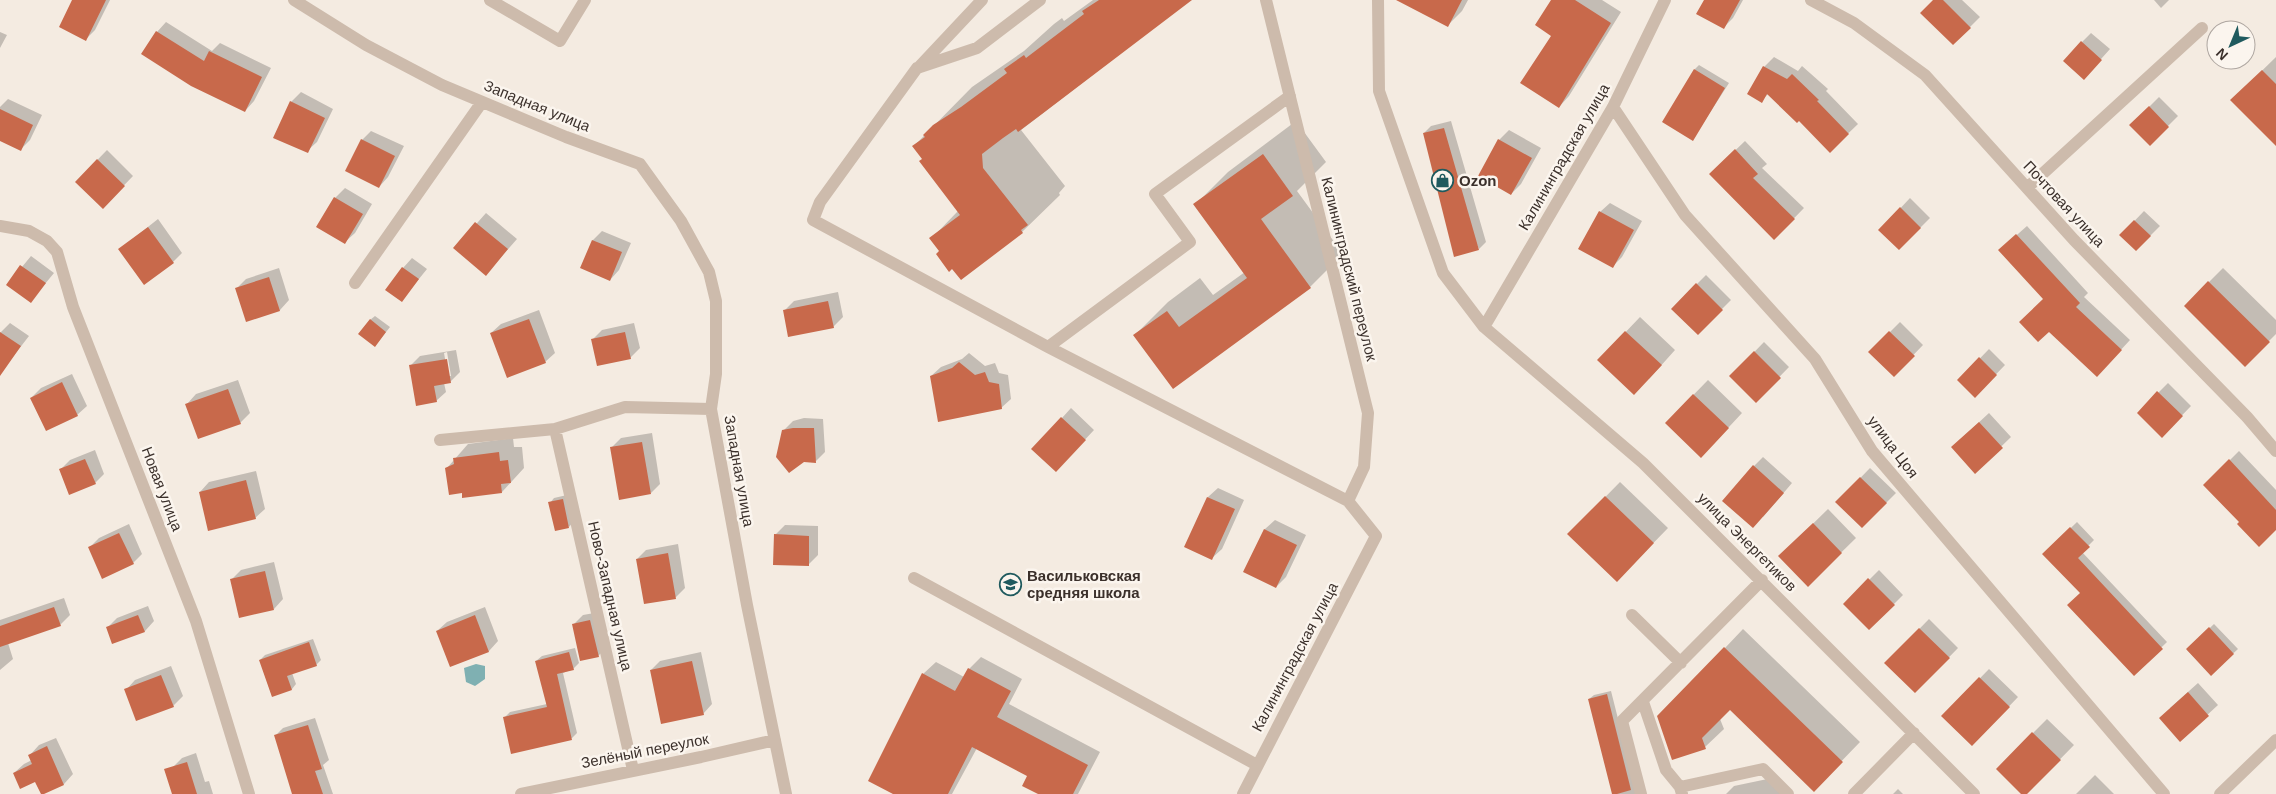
<svg xmlns="http://www.w3.org/2000/svg" width="2276" height="794" viewBox="0 0 2276 794" font-family="Arial,sans-serif">
	<rect width="100%" height="100%" fill="#f4ebe1"/>
	<!-- water -->
	<path fill="#7fb0b2" d="M476,664L485,666V679L475,686L466,682L464,668Z"/>
	<!-- shadow -->
	<path fill="#0003" fill-rule="evenodd" d="M74,0H110L95,30L86,39Z
		M1093,0H1190L1021,130L1065,186L1059,193L1060,195L1022,232L940,251L931,239L958,211L914,146L972,87L1024,51L1054,24L1062,18L1064,21Z
		M1420,0H1468L1462,11L1448,25Z
		M1553,0H1602L1621,12L1569,96L1559,107Z
		M1705,0H1743L1733,18L1724,27Z
		M1935,0H1962L1980,17L1953,44Z
		M2154,0H2169L2161,8Z
		M166,22L212,51L220,43L271,68L254,101L245,111L157,32Z
		M0,32L7,35L0,48Z
		M2091,33L2110,49L2093,68L2082,42Z
		M1774,57L1798,71L1802,66L1828,89L1826,91L1858,124L1830,151L1799,119L1768,94L1761,101L1749,94L1764,67Z
		M2276,57V145L2232,100Z
		M1699,65L1729,83L1693,139L1695,69Z
		M301,92L333,109L317,142L307,151L291,102Z
		M2159,97L2178,116L2150,144L2131,125Z
		M8,99L42,115L30,140L21,149L0,140V107Z
		M1296,121L1326,162L1297,191L1343,254L1310,287L1173,387L1135,335L1168,302L1200,278L1213,295L1245,272L1195,205L1228,172Z
		M1451,121L1486,242L1479,249L1424,133L1431,126Z
		M1509,130L1541,148L1521,184L1511,194L1479,176L1499,140Z
		M371,131L404,146L388,177L379,187L362,140Z
		M1745,141L1767,164L1762,168L1804,208L1774,239L1720,165Z
		M107,150L133,176L103,207L76,182Z
		M345,188L372,204L355,233L345,242L318,226L335,198Z
		M1910,198L1930,218L1899,249L1880,230Z
		M1610,203L1642,221L1622,257L1613,266L1600,212Z
		M2144,211L2160,226L2136,250L2121,235Z
		M486,213L517,239L486,274L455,248Z
		M158,219L182,253L173,262L120,249Z
		M2027,226L2088,293L2084,297L2130,340L2106,366L2049,331L2044,299L2010,241Z
		M602,231L631,243L619,270L610,280L582,268L593,240Z
		M31,256L54,273L31,301L8,284Z
		M412,258L427,269L402,300L403,268Z
		M279,268L289,300L280,310L247,320L236,289L246,279Z
		M2223,268L2276,320V334L2245,365L2185,306Z
		M1706,275L1731,300L1698,333L1672,309Z
		M838,292L843,317L833,327L784,311L794,301Z
		M539,310L555,353L545,362L491,333L501,324Z
		M375,316L390,327L379,341L370,320Z
		M1640,317L1675,350L1649,379L1599,360Z
		M1900,322L1923,345L1894,375L1870,352Z
		M10,323L29,336L5,367L0,364V333Z
		M634,323L640,348L630,358L592,340L602,330Z
		M1764,342L1789,367L1756,401L1731,376Z
		M1989,349L2005,365L1975,396L1959,380Z
		M456,350L460,372L450,382L444,383L446,392L436,401L411,365L420,356ZM447,352L451,376H448L444,353Z
		M969,353L985,366L995,363L999,373L1008,375L1011,399L1001,408L931,376L941,367L962,359Z
		M72,374L87,406L77,415L31,398L41,388Z
		M238,380L250,413L240,423L187,404L196,394Z
		M1708,380L1742,413L1715,442L1666,423Z
		M2168,383L2191,406L2162,436L2138,413Z
		M1071,408L1094,430L1065,461L1062,418Z
		M1989,413L2011,437L1975,472L1962,438Z
		M804,418L823,419L825,452L816,461L784,430L793,421Z
		M652,433L660,484L651,493L611,448L621,438Z
		M513,438L514,447H522L524,468L502,492L447,468L468,444Z
		M95,450L104,474L95,483L60,470L70,460Z
		M2239,451L2276,490V529L2205,485Z
		M1763,457L1792,483L1763,517L1754,466Z
		M1870,468L1896,493L1862,527L1837,502Z
		M256,471L265,509L255,518L200,492L209,482Z
		M1620,482L1668,528L1631,566L1569,534Z
		M1218,488L1244,500L1222,549L1212,558L1186,546L1208,497Z
		M567,495L573,522L569,527L550,503L554,498Z
		M1828,509L1856,538L1808,585L1780,556Z
		M1275,520L1306,535L1286,577L1276,587L1245,571L1265,529Z
		M2077,522L2094,540L2082,552L2167,642L2134,674L2082,593L2044,554Z
		M129,524L142,554L133,563L90,547L99,538Z
		M785,525L818,526V555L808,565L775,535Z
		M678,544L685,588L676,597L645,603L637,559L646,550Z
		M274,562L283,599L274,609L231,580L241,570Z
		M1879,570L1903,595L1869,629L1845,604Z
		M64,598L70,615L60,625L8,643L13,659L0,670V620Z
		M148,606L154,621L145,631L113,643L107,628L117,618Z
		M485,607L498,641L489,651L451,666L437,631L447,622Z
		M600,612L608,646L598,656L573,625L583,615Z
		M1929,619L1958,648L1915,692L1886,663Z
		M2214,624L2238,649L2211,674L2187,650Z
		M1743,629L1860,742L1832,771L1730,709L1720,719L1724,729L1705,747L1673,758L1725,648Z
		M313,639L321,660L316,665L292,673L296,684L292,689L272,696L260,660L265,655Z
		M575,648L579,663L573,669L563,673L577,733L572,738L512,752L504,718L510,712L547,704L536,661L542,656Z
		M701,652L712,704L703,714L651,670L660,661Z
		M981,657L1022,679L1009,704L1100,752L1078,794H1040L1029,775L977,748L952,794H896L923,674L936,662L964,677L969,669Z
		M171,666L183,696L173,706L126,690L135,680Z
		M1989,669L2018,697L1972,745L1943,716Z
		M2198,683L2218,705L2180,740L2170,708Z
		M1611,691L1637,794H1613L1589,699L1594,695Z
		M315,718L329,760L323,765L333,794H295L275,736L283,728Z
		M2047,719L2074,745L2026,794H2023L1997,769Z
		M56,738L73,774L64,784L42,793L36,781L14,773L24,764L32,760L30,755L39,745Z
		M196,753L205,782L209,781L213,794H182L173,767L182,758Z
		M2095,775L2114,794H2076Z
		M1777,777L1781,794H1726L1734,786Z
		M1898,789L1903,794H1893Z"/>
	<!-- building -->
	<path fill="#c8694b" d="M72,0H106L86,41L59,27Z
		M1099,0H1192L1042,114L1018,132L1016,129L1003,138L982,154L983,168L1028,225L1021,230L1023,233L961,280L952,269L949,272L936,254L939,251L929,238L960,215L919,161L922,159L912,146L925,137L923,135L933,125L961,107L1007,73L1004,69L1024,55L1026,58L1084,14L1082,11Z
		M1396,0H1462L1448,27Z
		M1551,0H1575L1611,23L1559,108L1520,83L1551,36L1535,25Z
		M1704,0H1740L1724,29L1696,14Z
		M1933,0H1943L1971,28L1953,45L1920,13Z
		M156,31L204,61L209,51L262,77L245,112L191,86L141,54Z
		M2081,41L2102,60L2084,80L2063,61Z
		M1763,66L1787,79L1792,74L1819,100L1817,101L1849,134L1830,153L1799,121L1797,123L1767,94L1762,103L1747,94Z
		M1694,69L1725,88L1693,141L1662,122Z
		M2262,70L2276,84V146L2230,100Z
		M290,101L325,118L308,153L273,138Z
		M2149,106L2169,127L2150,146L2129,125Z
		M0,109L33,125L21,151L0,141Z
		M1444,128L1479,250L1454,257L1423,133Z
		M361,139L395,156L379,188L345,171Z
		M1498,139L1532,158L1511,195L1478,176Z
		M1735,149L1758,174L1753,178L1795,219L1774,240L1709,174Z
		M1263,154L1293,196L1261,219L1311,288L1173,389L1133,335L1167,311L1179,327L1247,278L1193,204Z
		M97,159L125,186L103,209L75,182Z
		M334,197L363,214L345,244L316,227Z
		M1900,207L1921,228L1899,250L1878,230Z
		M1599,211L1634,230L1613,268L1578,249Z
		M2134,220L2151,236L2136,251L2119,235Z
		M475,222L508,249L486,276L453,248Z
		M148,227L174,263L144,285L118,249Z
		M2016,234L2080,303L2076,307L2122,350L2097,377L2049,332L2038,342L2019,322L2043,299L1998,250Z
		M592,240L622,252L610,281L580,268Z
		M20,265L46,283L31,303L6,285Z
		M402,267L419,279L402,302L385,290Z
		M269,277L280,311L246,322L235,288Z
		M2208,281L2270,342L2245,367L2184,306Z
		M1696,283L1723,310L1698,335L1671,309Z
		M828,301L834,328L788,337L783,310Z
		M370,319L386,332L375,347L358,334Z
		M529,319L546,363L507,378L490,333Z
		M1625,331L1662,365L1634,395L1597,360Z
		M1889,331L1915,356L1894,377L1868,352Z
		M0,332L21,346L0,376Z
		M625,332L631,359L597,366L591,339Z
		M1754,351L1781,378L1756,403L1729,376Z
		M1979,357L1997,375L1975,398L1957,380Z
		M447,359L451,383L434,386L437,402L416,406L409,365Z
		M959,362L975,375L985,372L989,382L999,384L1002,409L938,422L930,376L952,368Z
		M62,382L78,416L46,431L30,398Z
		M228,389L241,424L198,439L185,404Z
		M2157,391L2183,416L2162,438L2137,413Z
		M1693,394L1729,428L1701,458L1665,423Z
		M1061,417L1086,440L1056,472L1031,449Z
		M1979,422L2003,448L1975,474L1951,447Z
		M793,428H814L816,463L804,462L789,473L776,457L782,430Z
		M642,442L651,494L619,500L610,447Z
		M499,452L500,461L508,460L511,483L501,484L502,493L462,498V493L449,495L445,468L454,464L453,458Z
		M85,459L96,484L69,495L59,469Z
		M2229,459L2276,510V530L2259,547L2237,524L2239,522L2203,485Z
		M1753,465L1784,493L1753,528L1722,501Z
		M1860,477L1887,503L1862,528L1835,502Z
		M246,480L256,519L208,531L199,492Z
		M1605,496L1654,543L1617,582L1567,534Z
		M1207,497L1235,509L1212,560L1184,547Z
		M563,499L569,528L555,531L548,502Z
		M1813,523L1842,553L1808,587L1778,556Z
		M2070,527L2090,547L2078,558L2163,649L2134,676L2067,605L2080,593L2042,554Z
		M1264,529L1297,545L1276,588L1243,572Z
		M119,533L134,564L102,579L88,547Z
		M774,534L809,536V566L773,565Z
		M668,553L676,599L644,604L636,559Z
		M265,571L274,610L239,618L230,579Z
		M1868,578L1895,605L1869,630L1843,604Z
		M54,607L61,626L0,647V626Z
		M138,615L145,632L112,644L106,627Z
		M475,615L489,652L450,667L436,631Z
		M590,620L599,657L580,661L572,624Z
		M2209,627L2234,654L2211,676L2186,649Z
		M1919,628L1950,658L1915,693L1884,663Z
		M309,642L317,666L287,676L292,690L272,697L259,660Z
		M1724,647L1843,762L1814,792L1730,710L1702,738L1706,749L1672,760L1657,716Z
		M569,652L574,670L557,674L572,740L511,754L503,717L547,707L535,661Z
		M692,661L704,715L661,724L650,670Z
		M968,668L1011,691L997,717L1088,765L1073,794H1038L1022,786L1027,776L972,747L948,794H893L868,781L922,673L955,691Z
		M161,675L174,707L136,721L124,689Z
		M1979,677L2010,707L1972,746L1941,716Z
		M2188,692L2209,716L2180,742L2159,718Z
		M1607,694L1631,790L1617,794H1612L1588,699Z
		M308,725L322,769L315,771L323,794H292L274,735Z
		M2032,732L2061,760L2027,794H2021L1996,769Z
		M47,746L64,785L44,794H41L35,782L20,789L13,773L32,764L28,755Z
		M187,762L197,794H172L164,769Z"/>
	<g fill="none" stroke-linecap="round" stroke-linejoin="round">
		<!-- minor -->
		<path stroke="#cdbbac" stroke-width="12" d="M294,0L366,45L442,85L566,137L640,164L681,221L709,272L716,301V374L711,409L747,605L786,794
			M490,0L560,41L585,0
			M1040,0L977,48L917,68L820,202L813,220L1048,347L1348,501
			M1378,0L1379,91L1443,273L1484,327L1643,463L1974,794
			M1811,0L1854,23L1925,75L2074,240L2247,417L2276,451
			M919,67L982,0
			M1613,107L1685,215L1815,359L1872,451L2164,794
			M2027,188L2202,28
			M0,226L29,231L47,241L57,252L73,307L196,621L249,794
			M355,283L482,102
			M1484,327L1613,107L1665,0
			M1048,347L1190,242L1155,194L1290,96
			M555,429L633,770
			M440,440L555,429L625,407L711,409
			M914,578L1257,765
			M1632,615L1681,663
			M1643,702L1666,770L1680,787
			M521,794L701,757L775,740
			M1243,794L1376,536L1348,501L1364,467L1368,413L1266,0
			M1641,794L1622,721L1762,580
			M1682,794L1680,787L1763,769L1788,794
			M1854,794L1914,733
			M2220,794L2276,740"/>
	</g>
	<!-- icons -->
	<defs>
		<symbol id="shop-ring" viewBox="-11 -11 22 22"><circle r="9.5" fill="#fbf5ee" stroke="#1f5a5e" stroke-width="1.5"/><path d="M-5-2.5h2.3a2.7 3.5 0 0 1 5.4 0H5L5.5 6h-11ZM-1.5-2.5h3a1.5 2.3 0 0 0-3 0Z" fill="#1f5a5e"/></symbol>
		<symbol id="school-ring" viewBox="-11 -11 22 22"><circle r="9.5" fill="#fbf5ee" stroke="#1f5a5e" stroke-width="1.5"/><path d="M0-5L7-2L0 1L-7-2ZM-4 1L0 2.5L4 1V4Q0 6-4 4Z" fill="#1f5a5e"/></symbol>
	</defs>
	<g fill-rule="evenodd">
		<use href="#shop-ring" x="1430" y="168" width="25" height="25"/>
		<use href="#school-ring" x="998" y="572" width="25" height="25"/>
	</g>
	<g text-anchor="middle" stroke-width="5" stroke-linejoin="round" paint-order="stroke">
		<!-- street labels -->
		<g font-size="15" fill="#3b302b" stroke="#fbf5ee">
			<text transform="translate(537 106) rotate(22)" y="5">Западная улица</text>
			<text transform="translate(1564 157) rotate(-60)" y="5">Калининградская улица</text>
			<text transform="translate(2064 204) rotate(47)" y="5">Почтовая улица</text>
			<text transform="translate(1349 269) rotate(76)" y="5">Калининградский переулок</text>
			<text transform="translate(1893 447) rotate(53)" y="5">улица Цоя</text>
			<text transform="translate(739 471) rotate(80)" y="5">Западная улица</text>
			<text transform="translate(162 489) rotate(69)" y="5">Новая улица</text>
			<text transform="translate(1747 542) rotate(45)" y="5">улица Энергетиков</text>
			<text transform="translate(610 596) rotate(77)" y="5">Ново-Западная улица</text>
			<text transform="translate(1295 657) rotate(-62)" y="5">Калининградская улица</text>
			<text transform="translate(645 751) rotate(-11)" y="5">Зелёный переулок</text>
		</g>
		<!-- poi labels -->
		<g font-size="15" font-weight="bold" fill="#3b302b" stroke="#fbf5ee" text-anchor="start">
			<text x="1459" y="186">Ozon</text>
			<text x="1027" y="581">Васильковская<tspan x="1027" dy="17">средняя школа</tspan></text>
		</g>
	</g>
	<!-- north arrow -->
	<g transform="translate(2231 45) rotate(224)"><circle r="24" fill="#fbf5ee" stroke="#aea6a0"/>
	<path d="M0-4L9 19L0 12L-9 19Z" fill="#1f5a5e"/>
	<text y="-8" font-size="14" font-weight="bold" text-anchor="middle" fill="#3b302b">N</text>
	</g>
</svg>
